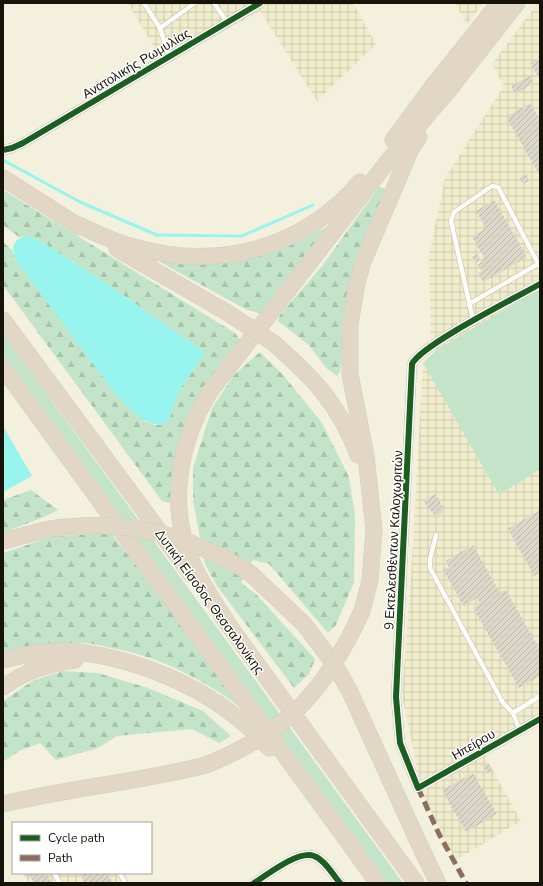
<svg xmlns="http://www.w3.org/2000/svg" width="543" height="886" viewBox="0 0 543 886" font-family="'Nunito Sans',sans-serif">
	<defs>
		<pattern id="industrial-grid" width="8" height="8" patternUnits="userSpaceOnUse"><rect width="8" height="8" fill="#f1eccc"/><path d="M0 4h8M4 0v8" fill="none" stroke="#cecaae"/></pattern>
		<pattern id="forest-firs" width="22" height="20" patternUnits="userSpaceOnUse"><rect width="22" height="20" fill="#c4e4ca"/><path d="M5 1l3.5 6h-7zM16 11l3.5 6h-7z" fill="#a8c3ac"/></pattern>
		<pattern id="building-hatch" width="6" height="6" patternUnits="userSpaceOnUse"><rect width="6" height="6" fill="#dbd8c9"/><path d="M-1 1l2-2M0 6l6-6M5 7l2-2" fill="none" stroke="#bbb8ab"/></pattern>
	</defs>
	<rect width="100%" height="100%" fill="#f3f0dd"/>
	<!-- industrial -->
	<path fill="url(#industrial-grid)" d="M128,3H353L376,44L317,101L260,11L164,64Z
		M455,3H483L467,24Z
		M538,3H540V289L436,350L431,339L429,255L445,178L504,86L492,64Z
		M423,363L499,495L540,469V724L485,756L521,821L456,860L424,798L402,696L411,577Z
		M23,873H124L130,883H29Z"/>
	<!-- grass -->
	<path fill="#c4e4ca" d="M540,289V469L499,495L423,363L436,350Z
		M3,334L403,883H386L181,603L3,357Z"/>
	<!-- forest -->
	<path fill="url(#forest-firs)" d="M379,187L384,188L385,193C368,235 348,277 342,323C341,334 345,369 337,376L326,368L309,345L278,321L280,315L322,266Z
		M3,190L235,333L240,340L197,402L173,500L169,503L162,501L3,285V242L12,250L15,259L145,421L155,425H162L169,419L179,391L203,356V351L110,286L39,240L27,236L19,237L3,225Z
		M324,228L327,230L266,311L259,313L247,310L160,262V259L266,253L295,243Z
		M260,352L284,376L322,423L349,477L355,516L354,582L336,625L328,633L269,564L253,560L241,583L256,594L315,659L309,674L294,688L217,586L205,564L193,501V468L212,408L234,375Z
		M31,490L58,510C40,520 21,525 3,533V500Z
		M101,533L112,534L252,716C211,684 169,660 117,649C106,647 93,643 81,643C55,642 29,649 3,653V553L51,537Z
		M63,671L98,673L148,688L203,711L231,736L219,743L192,729L117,736L98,748L56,760L40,743L19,751L3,762V701L34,680Z"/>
	<!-- water -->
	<path fill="#97f4ef" d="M27,236L39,240L110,286L203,351V356L179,391L169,419L162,425C141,425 124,403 111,388L15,259C11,247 13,239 27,236Z
		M3,426L32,476L3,492Z"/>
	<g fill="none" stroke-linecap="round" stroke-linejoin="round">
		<!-- stream -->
		<path stroke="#97f4ef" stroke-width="3" d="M3,160L80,202L157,235L242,236L313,205"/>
	</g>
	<!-- building -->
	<path fill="url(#building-hatch)" d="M540,58V80L530,63Z
		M530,76L534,83L515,94L511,86Z
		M530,103L540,120V176L506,117Z
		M526,174L529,181L523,184L519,178Z
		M494,200L527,257L483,282L478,273L482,271L478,265L485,259L472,237L486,228L476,211Z
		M477,254L480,260L476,263L472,257Z
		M435,494L444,508L441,513L435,516L423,501Z
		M540,510V573L534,576L508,529Z
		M473,545L500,593L506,590L540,650V676L519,688L473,608L481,604L477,598L464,606L443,570L449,567L446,561Z
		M489,764L493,771L488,774L484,767Z
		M473,773L497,814L466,832L442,790Z
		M28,873H46L52,883H34Z
		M80,873H107L113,883H85Z"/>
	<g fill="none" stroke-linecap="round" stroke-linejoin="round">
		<defs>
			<path id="service" d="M144,3L160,28L169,56
				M214,3L227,22
				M160,28L195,3
				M469,304L538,264
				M473,320L451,221L454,212L492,186L498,187L540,267
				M436,535L430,559V568L503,703L513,713
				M520,731L513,713L540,696
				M54,873L60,883
				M120,873L125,883"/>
			<path id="minor" d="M3,150L12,148L23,143L260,3
				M540,284C517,297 421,345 412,364L396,697L400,743L418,788L540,719
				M254,883C267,875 298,850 314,856C325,860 333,875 340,883"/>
			<path id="motorway" d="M393,140L432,87L499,3
				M3,178L80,227
				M72,222C92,231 113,242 134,247C218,271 303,249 360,182
				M117,249L228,313
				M3,320L191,574
				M272,342C312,376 339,404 358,455
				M3,368L378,883
				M3,541L49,529
				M250,573L304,624L335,665L350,692L421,848L438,883
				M362,611L370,580L374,530L366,456L350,374V324L357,283L363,262L411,149L419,137
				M222,616L416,883
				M228,624C216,604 201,584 192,562C167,506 179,441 211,390L388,161L449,90L517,3
				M3,660C26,654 54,649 78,652C148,661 222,694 269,748
				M3,687C28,670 46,664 75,660
				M3,804C70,788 139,782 206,765"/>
		</defs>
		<!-- service casing -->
		<use href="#service" stroke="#c1beb0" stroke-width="5.5"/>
		<!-- minor casing -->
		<use href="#minor" stroke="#c1beb0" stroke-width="10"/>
		<!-- motorway casing -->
		<use href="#motorway" stroke="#d1cfc6" stroke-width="17"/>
		<!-- service -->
		<use href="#service" stroke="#fdfdfa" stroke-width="4.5"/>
		<!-- minor -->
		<use href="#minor" stroke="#fdfdfa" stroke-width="9"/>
		<!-- motorway -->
		<use href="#motorway" stroke="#e1d7c4" stroke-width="16"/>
		<defs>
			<path id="motorway-bridge" d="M228,313L272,342
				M49,529C124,518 186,533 250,573
				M206,765C288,732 326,690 362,611"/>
		</defs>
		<!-- motorway-bridge casing -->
		<use href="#motorway-bridge" stroke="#d1cfc6" stroke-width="17" stroke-linecap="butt"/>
		<!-- motorway-bridge -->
		<use href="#motorway-bridge" stroke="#e1d7c4" stroke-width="16"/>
		<!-- quiet -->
		<path stroke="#8d6e63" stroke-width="5" stroke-dasharray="10 5" stroke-linecap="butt" d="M418,788L439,834L466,883"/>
		<defs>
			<path id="cycleway" d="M3,150L12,148L23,143L260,3
				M540,284C517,297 421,345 412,364L396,697L400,743L418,788L540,719
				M254,883C267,875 298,850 314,856C325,860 333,875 340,883"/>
		</defs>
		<!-- cycleway casing -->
		<use href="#cycleway" stroke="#fff" stroke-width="8"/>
		<!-- cycleway -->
		<use href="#cycleway" stroke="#1b5e20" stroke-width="6"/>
	</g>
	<g text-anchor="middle" stroke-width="3" stroke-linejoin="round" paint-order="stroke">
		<!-- street labels -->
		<g font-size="13" fill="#161408" stroke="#fff">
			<text transform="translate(136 63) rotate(-31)" y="5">Ανατολικής Ρωμυλίας</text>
			<text transform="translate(393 540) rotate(-87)" y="5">9 Εκτελεσθέντων Καλοχωριτών</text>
			<text transform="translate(210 601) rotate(54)" y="5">Δυτική Είσοδος Θεσσαλονίκης</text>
			<text transform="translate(473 744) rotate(-30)" y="5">Ηπείρου</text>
		</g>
	</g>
	<!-- border -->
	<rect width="543" height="886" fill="none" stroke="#161408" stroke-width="8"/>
	<!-- legend -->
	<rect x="12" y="822" width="140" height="52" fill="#ffffff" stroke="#a2a19c"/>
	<rect x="20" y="835" width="20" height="6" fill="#1b5e20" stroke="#a2a19c"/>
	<text x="48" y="842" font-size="12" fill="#161408">Cycle path</text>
	<rect x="20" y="855" width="20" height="6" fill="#8d6e63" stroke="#a2a19c"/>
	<text x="48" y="862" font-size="12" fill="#161408">Path</text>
</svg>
